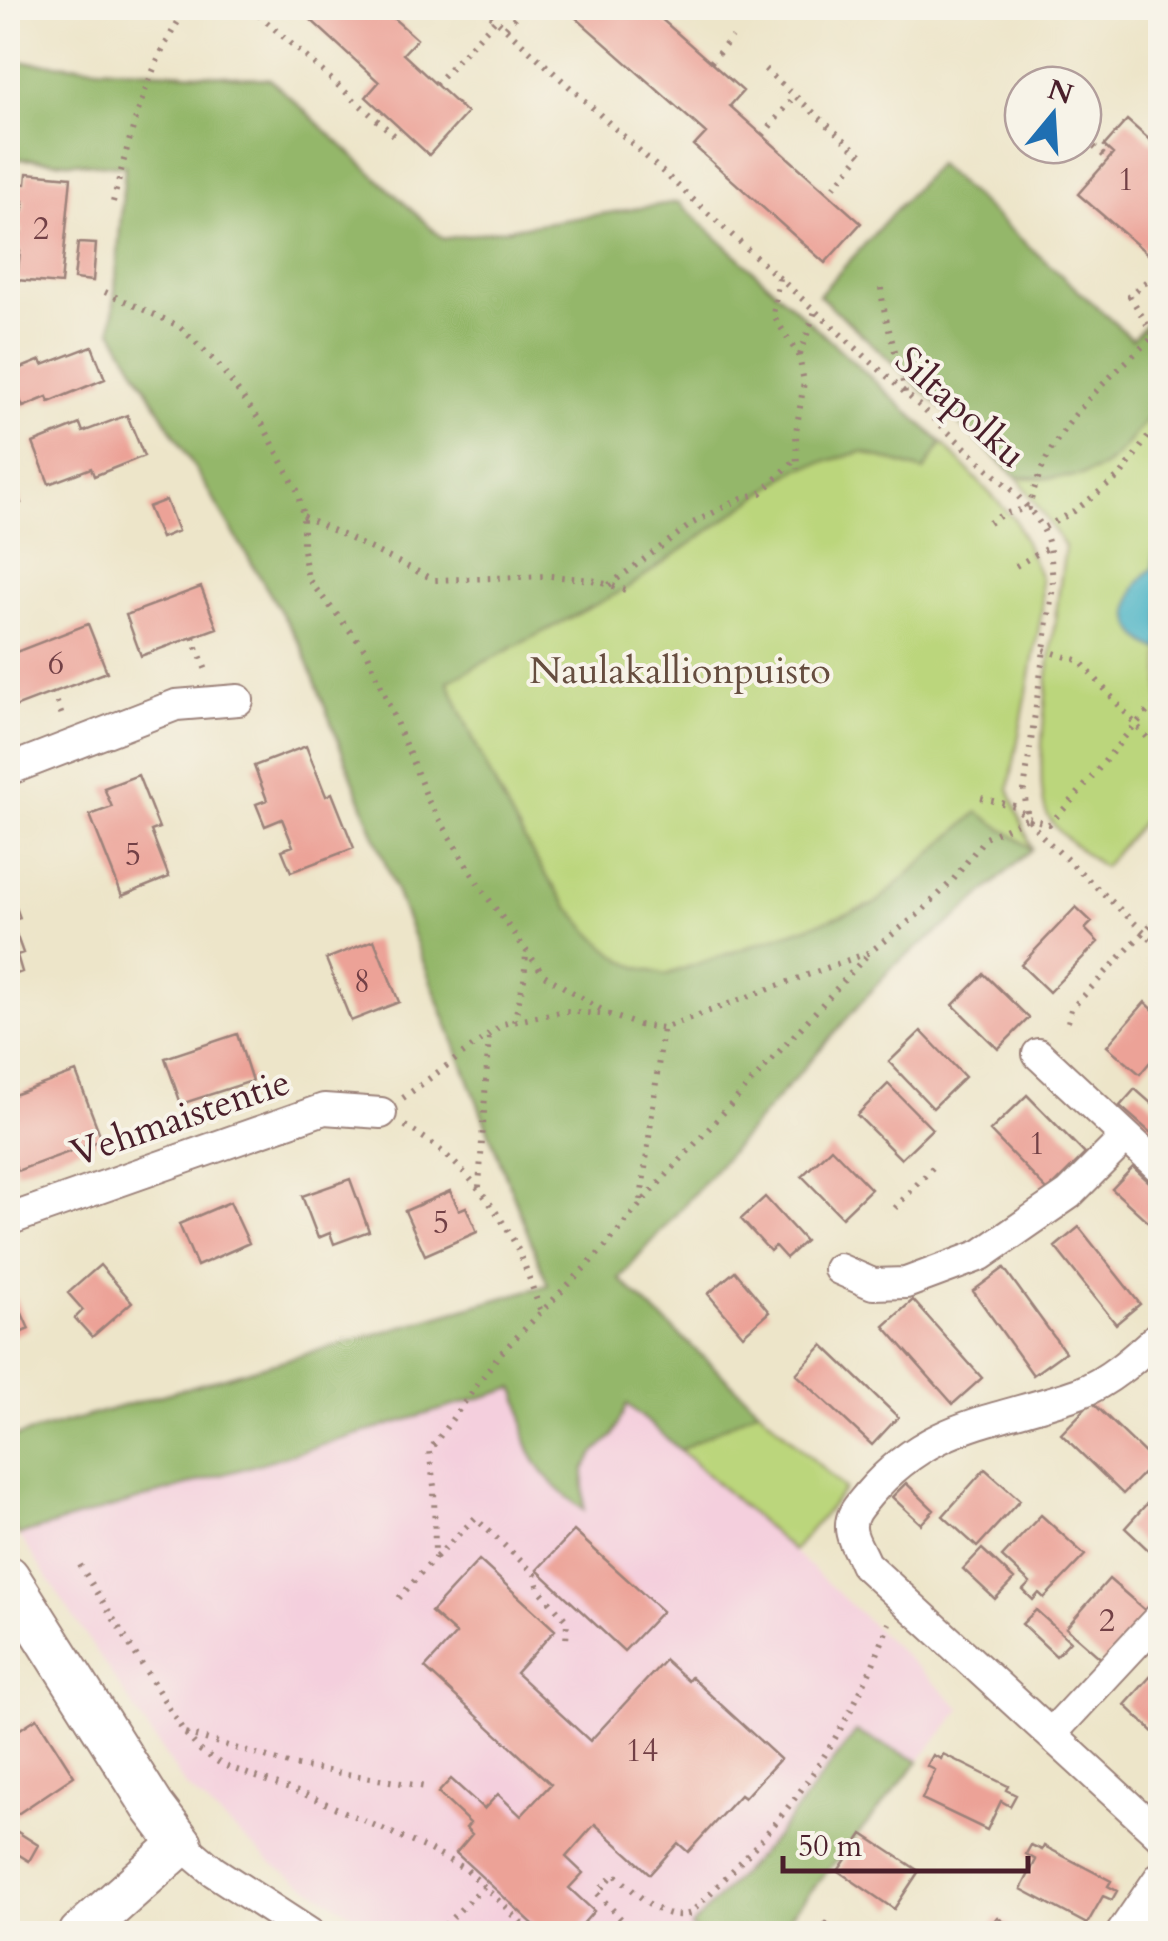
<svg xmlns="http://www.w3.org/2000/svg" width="1168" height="1941" viewBox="0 0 1168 1941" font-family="Cardo,serif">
	<rect width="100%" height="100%" fill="#f7f3e8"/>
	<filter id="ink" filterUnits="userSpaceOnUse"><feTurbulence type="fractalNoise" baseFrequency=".01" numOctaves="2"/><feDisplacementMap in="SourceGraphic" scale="20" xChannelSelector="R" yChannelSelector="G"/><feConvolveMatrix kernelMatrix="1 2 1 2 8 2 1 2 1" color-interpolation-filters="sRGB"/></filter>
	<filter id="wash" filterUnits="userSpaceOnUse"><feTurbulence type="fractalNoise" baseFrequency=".0048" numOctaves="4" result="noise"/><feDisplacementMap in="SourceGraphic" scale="40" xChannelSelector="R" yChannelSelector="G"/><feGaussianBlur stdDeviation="2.25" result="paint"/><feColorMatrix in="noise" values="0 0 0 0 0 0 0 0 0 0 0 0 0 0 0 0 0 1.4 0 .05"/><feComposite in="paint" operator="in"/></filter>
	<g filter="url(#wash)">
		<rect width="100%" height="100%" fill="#ede5c9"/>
		<!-- built -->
		<path fill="#f4cfdd" d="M586,1366L793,1551L962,1709L776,1933H380L273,1864L186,1787L19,1535Z"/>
		<!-- green -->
		<path fill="#bbd67b" stroke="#827a53" stroke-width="2.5" d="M8,61L270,79L443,239L678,202L942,443L1015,520L1041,578L1042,611L1009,789L1032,849L957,917L892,967L619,1279L845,1489L793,1551L586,1366L19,1535L8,1518V1439L548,1285L302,647L112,330L125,166L8,158Z
			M937,164L1132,339L1160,309V801L1103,867C1084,852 1058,836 1047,814C1029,775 1059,598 1065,546L1017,477L819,295Z"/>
		<!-- forest -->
		<path fill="#94b76b" stroke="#6f6b4b" stroke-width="2.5" d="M8,61L270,79L443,239L678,202L942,443L924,471L862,452L797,469L626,589L448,681C483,764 550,916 628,963C639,969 653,971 665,975L875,904L978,812L1032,849L957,917L892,967L619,1279L759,1409L680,1450L627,1404L613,1436L595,1452L584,1469V1510C560,1492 537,1473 527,1443C521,1423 525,1406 514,1388L19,1535L8,1518V1439L548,1285L302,647L112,330L125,166L8,158Z
			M937,164L1132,339L1160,309V405C1143,421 1131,442 1114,458C1088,483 1050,478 1017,477L819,295Z
			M856,1732L919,1761L776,1933H699L691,1927L778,1834Z"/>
		<!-- water -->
		<path fill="#47b2c5" stroke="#486878" stroke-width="2.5" d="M1160,546V650C1119,636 1122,591 1153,568L1154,553Z"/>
		<g id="blocks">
			<!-- building -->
			<path fill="#eca297" d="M298,8H382L417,39L403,54L467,113L429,155L366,97L379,82Z
				M583,8H649L743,91L730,106L861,223L825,263L694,146L706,133L575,17Z
				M1127,120L1160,149V242L1149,255L1078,194L1113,154L1104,146Z
				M27,173L71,177L61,284L17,280L20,251L8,250L9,233L21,234V229L10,227L12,210L23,211L24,201L12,200L14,183L26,184Z
				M78,243L96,244L93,281L74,279Z
				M92,346L105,379L49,402L47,397L23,407L9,373L41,360L43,365Z
				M127,415L144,456L94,476L91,468L49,484L33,443L80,424L83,432Z
				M8,468L21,503L8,508Z
				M166,500L178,531L161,538L148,507Z
				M201,587L217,628L141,656L126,615Z
				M88,624L107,672L15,707L8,687V655Z
				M306,746L326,796L332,793L354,848L291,872L282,850L293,846L282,819L265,826L256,804L267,800L254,766Z
				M138,775L159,828L151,831L169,877L122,896L90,815L112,807L104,788Z
				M8,885L20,918L11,920L23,953L17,955L22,972L8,977Z
				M1076,907L1092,922L1085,929L1098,942L1049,992L1021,965Z
				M374,940L399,1002L351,1021L326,959Z
				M984,974L1029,1018L998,1049L953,1005Z
				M1145,1002L1160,1016V1050L1140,1074L1107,1046Z
				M921,1031L965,1077L933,1108L889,1062Z
				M237,1034L252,1081L181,1104L165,1058Z
				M76,1072L102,1140L17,1171L8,1146V1097Z
				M888,1084L932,1129L901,1159L857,1115Z
				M1135,1089L1160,1111V1124L1152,1134L1120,1106Z
				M1027,1095L1085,1154L1048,1191L990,1131Z
				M831,1148L871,1189L842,1217L802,1176Z
				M1133,1167L1160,1192V1233L1112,1189Z
				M350,1179L369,1231L334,1244L330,1233L318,1238L302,1196Z
				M450,1191L459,1210L466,1207L477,1232L425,1255L405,1211Z
				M765,1197L805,1241L786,1258L775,1246L770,1251L741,1219Z
				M230,1202L249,1243L197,1266L179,1224Z
				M1079,1227L1140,1304L1116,1324L1055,1247Z
				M100,1265L132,1302L92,1337L75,1318L83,1310L68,1293Z
				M1004,1268L1065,1352L1033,1375L973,1291Z
				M735,1271L769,1312L743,1335L708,1294Z
				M8,1282L29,1329L8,1338Z
				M913,1300L982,1378L953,1404L884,1326Z
				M823,1345L898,1417L872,1445L796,1374Z
				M1092,1402L1154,1462L1123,1494L1061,1434Z
				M985,1469L1020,1500L977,1547L943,1516Z
				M906,1483L934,1510L921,1524L892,1497Z
				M1160,1489V1561L1125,1528Z
				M1041,1515L1085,1555L1044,1598L1039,1593L1033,1600L1023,1590L1030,1583L1002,1557Z
				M574,1531L662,1611L624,1651L537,1570Z
				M982,1549L1014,1579L995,1599L963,1569Z
				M479,1560L555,1630L516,1673L590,1741L665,1660L688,1681L691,1677L780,1759L744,1798L740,1795L688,1852L678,1843L650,1874L595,1824L566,1857L583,1873L569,1888L594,1911L574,1934H544L456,1853L472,1834L466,1828L470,1823L438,1793L451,1779L484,1809L498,1794L521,1816L551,1784L425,1668L456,1634L431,1612Z
				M1109,1579L1147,1612L1105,1662L1066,1628Z
				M1036,1610L1070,1641L1056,1656L1022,1624Z
				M1158,1668L1160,1670V1738L1125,1705Z
				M37,1718L74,1776L13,1817L8,1809V1737Z
				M943,1754L1008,1786L1006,1790L1016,1795L1010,1806L1001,1801L987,1830L922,1799L935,1770L927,1766L933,1755L941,1759Z
				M13,1829L38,1845L29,1861L8,1848V1838Z
				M863,1834L919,1871L894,1909L838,1871Z
				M1031,1845L1042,1850L1044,1846L1111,1881L1108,1886L1117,1891L1112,1900L1103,1896L1087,1924L1021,1889L1036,1860L1026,1854Z
				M997,1917L1022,1934H985Z
				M826,1922L838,1934H816Z"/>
		</g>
	</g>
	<g filter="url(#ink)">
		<use href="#blocks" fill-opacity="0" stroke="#9c827a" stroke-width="2.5"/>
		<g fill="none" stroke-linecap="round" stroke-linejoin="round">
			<defs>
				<path id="street" d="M8,770L176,705L238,700
					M1038,1054L1160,1168
					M8,1220L324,1109L381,1113
					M839,1269L873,1284L906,1283L981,1255L1069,1194L1126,1137
					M1160,1335C1137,1356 1109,1382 1079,1393C996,1422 929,1422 868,1495C860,1505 850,1514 851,1528C851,1539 861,1553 865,1564L1160,1835
					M1051,1734L1160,1617
					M181,1844L213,1871L310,1934
					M1121,1934L1160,1877"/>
				<path id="secondary" d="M8,1577L153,1807L181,1844L80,1934"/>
			</defs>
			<!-- street casing -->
			<use href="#street" stroke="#9c827a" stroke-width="34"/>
			<!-- secondary casing -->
			<use href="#secondary" stroke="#9c827a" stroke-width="46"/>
			<!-- path -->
			<path stroke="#9c827a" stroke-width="6" stroke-dasharray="2.5 8" stroke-linecap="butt" d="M251,8L395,136
				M483,8L1015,493C1049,530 1050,536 1053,586L1024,791L1028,818L1040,834L1160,947
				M385,10L387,8
				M506,27L523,8
				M711,62L732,37
				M765,69L861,155L829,193
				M435,84L496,19
				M763,135L795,96
				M1086,140L1108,159
				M113,202C131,133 146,68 187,8
				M779,278L773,315L799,356L804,382L796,432L797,469
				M881,288C884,323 899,357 905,393
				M105,292L179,326L218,364L263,425L297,490L303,516V550L308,579L367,652L429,802L480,887L544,975L605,1012
				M800,355L815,311
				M303,516L435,580L550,576L592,580L626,590
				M989,523L1003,514L1029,508C1047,430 1098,388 1154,336L1130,296L1160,269
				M1045,527L1073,512L1121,475L1160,420
				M1016,566L1049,547
				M609,585L693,523L742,498L761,493L797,458
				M193,637L207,673
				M1044,650L1080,661L1160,752
				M53,692L64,721
				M981,798L1014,806L1028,818L1049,824C1090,785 1119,738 1160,699
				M514,1022L524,980L526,955
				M1068,1022L1071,1009L1160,915
				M403,1098L503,1024L565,1011L610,1015L639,1025L663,1028L870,952L921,912L953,880L985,838L1028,818
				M405,1126C449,1150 488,1194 512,1238C525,1261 532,1288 541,1312
				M85,1146L90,1162
				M479,1187L489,1035
				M641,1200L663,1028
				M895,1208L933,1167
				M436,1557L475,1518L535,1574L539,1589L567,1621L566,1644
				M80,1565L184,1732L201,1751L223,1765L309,1796L430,1850L467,1870L533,1934
				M399,1598L435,1558L434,1486L429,1451L498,1356L606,1246L641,1203L869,953
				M185,1733L292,1765L426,1787
				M445,1925L484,1886
				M635,1934L597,1893L614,1874C636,1891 661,1924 691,1913C716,1887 742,1862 765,1835C818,1775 863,1698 889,1623"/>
			<!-- street -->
			<use href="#street" stroke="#fff" stroke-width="30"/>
			<!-- secondary -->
			<use href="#secondary" stroke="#fff" stroke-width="42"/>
		</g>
	</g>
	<g text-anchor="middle" stroke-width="8" stroke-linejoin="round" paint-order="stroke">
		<!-- number labels -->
		<g font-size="32" fill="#724046">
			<text x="1126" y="190">1</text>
			<text x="41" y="239">2</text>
			<text x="56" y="674">6</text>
			<text x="133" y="865">5</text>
			<text x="362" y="992">8</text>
			<text x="1037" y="1154">1</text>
			<text x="441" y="1233">5</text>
			<text x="1107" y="1631">2</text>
			<text x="642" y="1761">14</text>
		</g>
		<!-- street labels -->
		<g font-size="38" fill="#4a1f2b" stroke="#f7f3e8">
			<text transform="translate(961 407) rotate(42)" y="13">Siltapolku</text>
			<text transform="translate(180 1117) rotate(-19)" y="13">Vehmaistentie</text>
		</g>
		<!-- park labels -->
		<g font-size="38" fill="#664d3f" stroke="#f7f3e8">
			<text x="680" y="683">Naulakallionpuisto</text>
		</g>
	</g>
	<!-- margin -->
	<rect width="1168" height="1941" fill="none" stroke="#f7f3e8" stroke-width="40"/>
	<!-- north arrow -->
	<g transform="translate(1053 115) rotate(18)"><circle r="48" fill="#f7f3e8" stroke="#b29e9c" stroke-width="2.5"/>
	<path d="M0-8L18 38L0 25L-18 38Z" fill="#1f6fb2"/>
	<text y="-15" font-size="28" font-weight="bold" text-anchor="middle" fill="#4a1f2b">N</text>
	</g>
	<!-- scale -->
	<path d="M783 1856v15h245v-15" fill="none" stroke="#4a1f2b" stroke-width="5"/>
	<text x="798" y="1856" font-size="30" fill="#4a1f2b" stroke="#f7f3e8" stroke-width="8" paint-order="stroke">50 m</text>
</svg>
